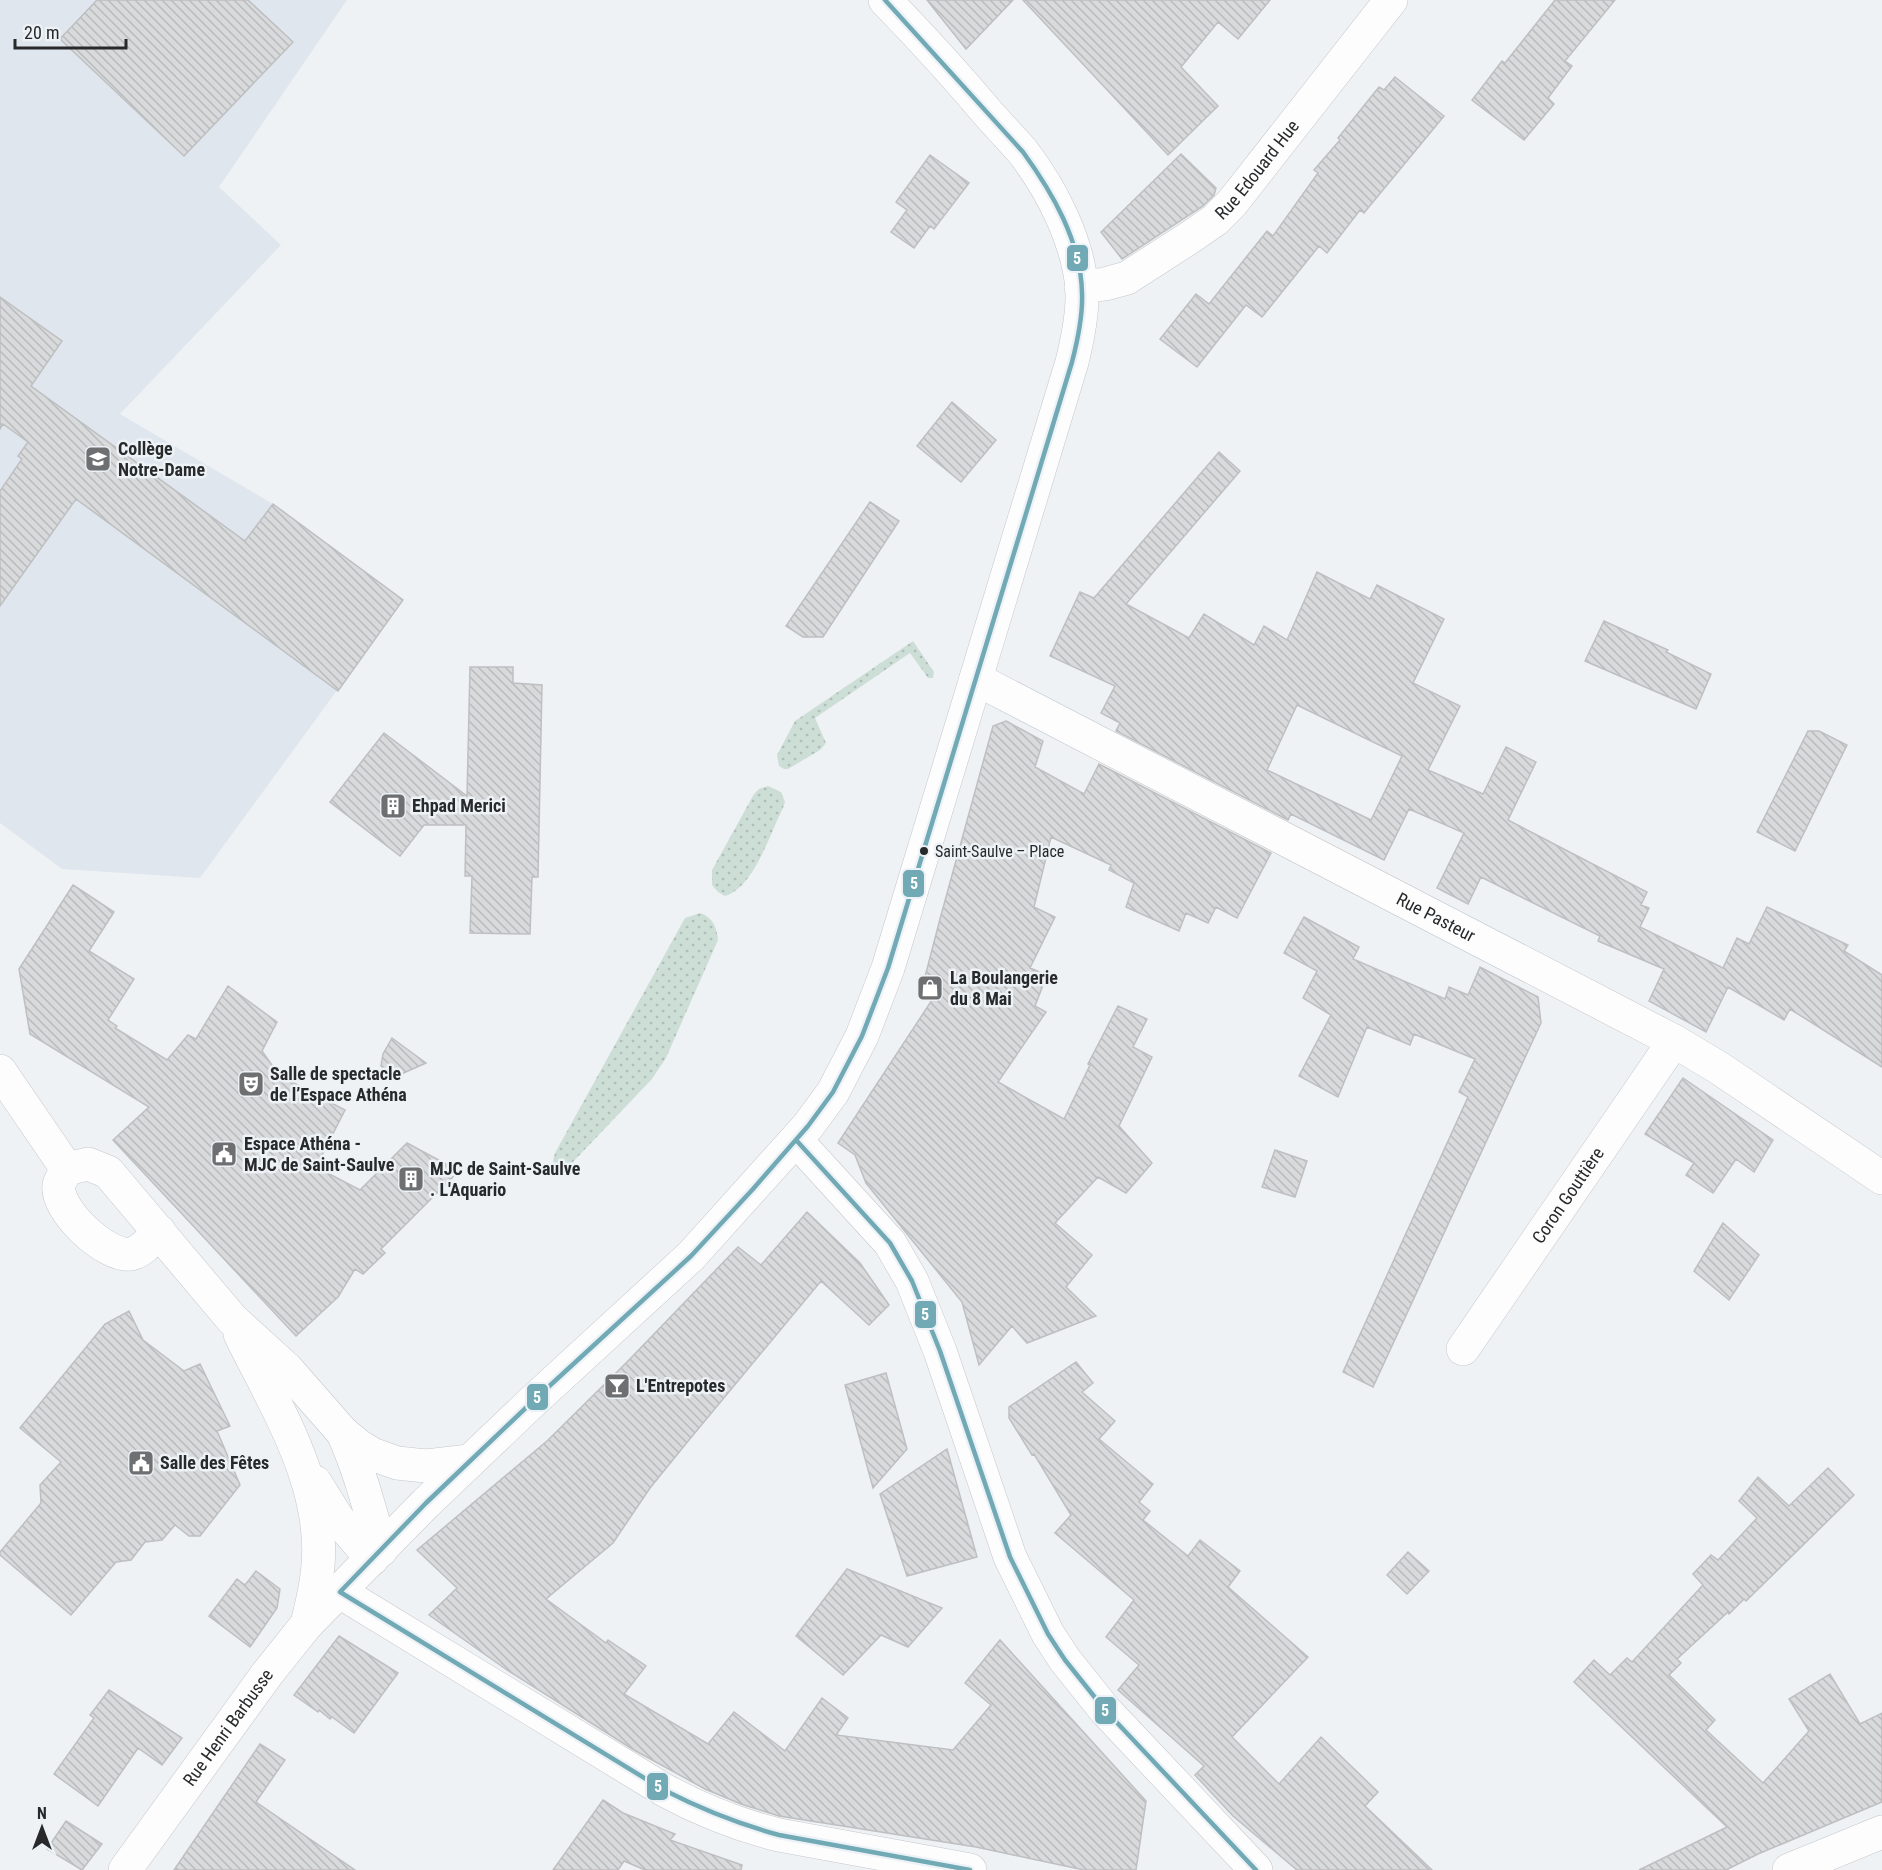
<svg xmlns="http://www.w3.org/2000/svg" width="1882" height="1870" viewBox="0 0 1882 1870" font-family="'Roboto Condensed',sans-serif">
	<defs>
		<pattern id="green-dots" width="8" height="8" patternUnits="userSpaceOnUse" patternTransform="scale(1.5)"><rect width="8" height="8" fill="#ccded6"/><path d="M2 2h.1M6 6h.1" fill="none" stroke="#afbeb8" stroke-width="1.8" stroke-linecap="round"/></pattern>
		<pattern id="building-back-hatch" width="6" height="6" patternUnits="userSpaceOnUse" patternTransform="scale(1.5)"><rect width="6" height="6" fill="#d9dadc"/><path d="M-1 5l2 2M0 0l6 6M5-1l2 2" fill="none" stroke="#babbbd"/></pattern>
	</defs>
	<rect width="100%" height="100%" fill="#eff2f5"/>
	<!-- built -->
	<path fill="#dfe6ed" d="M0,0H347L219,187L281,245L120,414L273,504L403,600L200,878L62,869L0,823Z"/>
	<!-- green -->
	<path fill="url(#green-dots)" d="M913,641L934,672L933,678H928L910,653L815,718L826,743L820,750L788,769H784L779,766L777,755L795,721Z
		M768,786L781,792L785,802L783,808C770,833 754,888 725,896L718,892L712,885V870L754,794L759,789Z
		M700,913C713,917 717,928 718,940L666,1058L652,1079L570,1165C562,1167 558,1167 553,1161L555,1153L685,918Z"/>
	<!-- building -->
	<path fill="url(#building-back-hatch)" stroke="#bebfc1" stroke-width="1.5" fill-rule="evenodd" d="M97,0H248L293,42L184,156L60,39Z
		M927,0H1013L966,49Z
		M1023,0H1270L1238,39L1218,22L1181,67L1218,106L1168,155Z
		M1555,0H1615L1565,61L1572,66L1548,98L1554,104L1524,140L1472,100L1502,61L1505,63Z
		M1395,77L1444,116L1364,213L1360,210L1327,253L1319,246L1262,317L1246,305L1197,367L1160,339L1196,294L1209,304L1267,231L1273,236L1318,173L1314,170L1340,140L1338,138L1379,87L1384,90Z
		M1181,154L1216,188L1214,195L1203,206L1122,259L1101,232Z
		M930,155L969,183L934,229L930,226L914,248L891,232L907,210L896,202Z
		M0,297L62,341L31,386L245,541L273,504L403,600L338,691L76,499L0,606V491L22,459L18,456L28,442L3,424L0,429Z
		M952,402L996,440L961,482L917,446Z
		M1219,452L1240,471L1126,604L1189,638L1204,614L1254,645L1264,626L1287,640L1317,572L1370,599L1377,585L1444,619L1413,683L1460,706L1428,770L1483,794L1506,747L1536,762L1508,820L1647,892L1641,905L1649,908L1640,927L1723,968L1737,938L1749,944L1767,907L1848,945L1844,951L1882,975V1067L1790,1009L1784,1020L1728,987L1706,1032L1649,1001L1664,969L1598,941L1600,936L1481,877L1468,904L1437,888L1464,833L1409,809L1384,860L1291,814L1288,820L1116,731L1120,723L1101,713L1115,686L1050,656L1080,592L1094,598ZM1297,705L1402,756L1371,820L1267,770Z
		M870,502L899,521L823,637H803L786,626Z
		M1604,621L1668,650L1666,652L1711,674L1696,709L1585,661Z
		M470,667H513V683L542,685L538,877H532L530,934L470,933L472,876H465L466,825H424L400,856L330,802L384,733L467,796Z
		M1006,721L1043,741L1035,767L1084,794L1099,764L1271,853L1237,918L1216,907L1208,923L1186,913L1179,931L1126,907L1134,883L1109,870L1111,865L1051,837L1034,907L1055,917L1030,968L1047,975L1035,1006L1046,1012L998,1082L1064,1119L1090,1065L1088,1064L1118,1006L1147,1019L1133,1047L1152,1057L1119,1126L1152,1163L1126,1193L1098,1177L1055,1223L1092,1255L1066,1287L1096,1316L1027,1343L1012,1326L979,1365L962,1302L866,1183L855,1155L838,1143L932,1000L920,996L940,919L993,726Z
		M1808,731H1819L1847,745L1795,851L1757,832Z
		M73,885L114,912L89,951L134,979L108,1020L117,1026L115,1028L167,1060L188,1035L196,1039L228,986L277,1022L262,1051L279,1075L345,1110L316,1167L360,1190L407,1143L459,1171L381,1249L385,1253L363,1274L355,1269L338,1297L296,1336L113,1140L149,1107L30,1034L19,969Z
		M1304,917L1359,947L1353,959L1445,999L1449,987L1468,995L1480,967L1538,997L1541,1023L1373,1387L1343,1372L1468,1097L1459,1092L1475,1059L1414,1034L1410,1045L1367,1027L1338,1097L1299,1076L1331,1015L1303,998L1317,971L1284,953Z
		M392,1038L426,1063L397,1076L389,1072L381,1066L383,1054Z
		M1683,1078L1773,1140L1754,1172L1736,1159L1713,1193L1686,1175L1694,1163L1645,1134Z
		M1275,1150L1307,1161L1295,1197L1262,1187Z
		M807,1212L860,1263L889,1305L869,1325L821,1281L689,1440L650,1488L613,1543L546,1599L606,1643L608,1640L646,1666L624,1694L708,1744L734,1712L785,1751L822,1698L848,1718L836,1735L953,1750L991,1705L965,1683L1000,1640L1146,1801L1136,1870H1084L976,1847L779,1816L741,1804L705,1789L634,1750L507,1670L429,1615L457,1588L417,1550L547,1441L627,1362L738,1247L761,1265Z
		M1723,1223L1759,1255L1729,1300L1694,1271Z
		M129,1311L143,1340L184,1371L200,1364L230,1426L217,1431L240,1485L200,1536H189L175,1525L162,1540L145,1542L131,1560L116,1562L71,1615L0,1555V1552L41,1503L40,1485L61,1462L20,1428L105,1324Z
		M1076,1362L1093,1383L1082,1392L1115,1421L1099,1439L1153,1484L1139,1502L1150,1511L1143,1520L1188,1556L1200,1540L1240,1571L1228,1587L1308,1657L1232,1737L1279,1784L1321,1737L1378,1792L1365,1806L1432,1870H1297L1233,1816L1195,1775L1204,1766L1118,1690L1139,1665L1106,1637L1134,1600L1055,1533L1071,1515L1034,1454L1032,1455L1009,1418V1407Z
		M886,1373L907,1449L873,1488L845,1385Z
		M947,1449L977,1557L907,1576L880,1494Z
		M1828,1468L1854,1495L1746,1601L1744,1599L1729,1614L1728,1612L1677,1659L1681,1663L1669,1675L1715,1720L1706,1730L1763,1783L1809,1731L1789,1699L1830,1674L1860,1724L1882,1713V1802L1758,1854L1726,1870H1639L1727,1827L1574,1682L1594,1660L1610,1675L1627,1658L1632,1662L1703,1585L1693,1574L1711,1555L1718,1560L1757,1518L1739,1501L1758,1477L1789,1506Z
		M1408,1552L1429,1571L1407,1594L1387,1575Z
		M847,1569L942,1608L908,1647L881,1635L843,1675L796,1636Z
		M256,1571L280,1589L277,1608L250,1647L209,1616L237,1579L245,1585Z
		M339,1636L398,1673L354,1733L332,1717L330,1719L319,1710L318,1712L294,1695Z
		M109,1690L182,1738L162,1765L138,1748L98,1806L54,1774L94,1718L90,1715Z
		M260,1744L285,1760L256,1802L355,1870H174Z
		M603,1800L623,1813L675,1834L670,1840L742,1865L741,1870H645L624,1861L618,1870H553Z
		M66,1821L102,1844L82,1870L47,1849Z"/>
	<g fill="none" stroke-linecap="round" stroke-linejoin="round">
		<defs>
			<g id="minor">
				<path id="s1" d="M1081,287L1105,284L1127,278L1192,236L1215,220L1232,203L1391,0"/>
				<path id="s2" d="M976,679L1674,1041L1719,1068L1882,1178"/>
				<path d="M0,1071L67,1169"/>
				<path d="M796,1140L890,1243L912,1281L940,1351L1010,1557L1048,1634L1065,1660L1105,1710L1256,1870"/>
				<path d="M159,1231C151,1240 143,1251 131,1254C107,1258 55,1210 59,1185C60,1180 65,1173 67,1169L88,1164L108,1172L232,1319L287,1369L343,1433L359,1446L372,1454L397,1463L426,1466L470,1461"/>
				<path d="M240,1334C276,1408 329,1489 317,1575C315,1591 311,1608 307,1624"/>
				<path id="s3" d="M1463,1349L1674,1041"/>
				<path d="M343,1433C360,1471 370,1510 381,1550"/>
				<path d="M315,1482L338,1519L372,1559"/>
				<path d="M340,1592L664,1790C701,1810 738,1825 779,1835L970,1870"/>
				<path id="s4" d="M125,1870L267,1674L307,1624L426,1503L532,1402L691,1256L808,1126L833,1092L862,1036L888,968L1072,362C1078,338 1083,314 1082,289C1078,241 1052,190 1023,152C1011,138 998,125 986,111C954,73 920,36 885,0"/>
				<path d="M1789,1870L1882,1832"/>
			</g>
		</defs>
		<!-- minor casing -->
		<use href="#minor" stroke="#c5c7ca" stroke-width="34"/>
		<!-- minor -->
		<use href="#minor" stroke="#fdfdfe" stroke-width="33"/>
		<defs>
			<path id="bus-1" d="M885,0L1023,152C1052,192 1081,241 1082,293C1083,316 1078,339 1072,362L888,968L862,1036L833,1092L808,1126L753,1189L691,1256L532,1402L426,1503L340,1592L664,1790C701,1809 739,1824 779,1835L970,1870
				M796,1140L890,1243L912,1281L940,1351L1010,1557L1048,1634L1065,1660L1105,1710L1256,1870"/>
		</defs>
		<!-- bus-1 casing -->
		<use href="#bus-1" stroke="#edf2f7" stroke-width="9"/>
		<!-- bus-1 -->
		<use href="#bus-1" stroke="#71a9b5" stroke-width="4.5"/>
	</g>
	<!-- icons -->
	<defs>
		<symbol id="school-square" viewBox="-11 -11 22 22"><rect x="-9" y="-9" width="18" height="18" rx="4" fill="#6d6f71" stroke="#edf2f7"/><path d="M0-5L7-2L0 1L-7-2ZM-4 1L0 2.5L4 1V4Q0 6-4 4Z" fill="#fff"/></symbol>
		<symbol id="building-square" viewBox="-11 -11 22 22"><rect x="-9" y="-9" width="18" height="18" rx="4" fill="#6d6f71" stroke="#edf2f7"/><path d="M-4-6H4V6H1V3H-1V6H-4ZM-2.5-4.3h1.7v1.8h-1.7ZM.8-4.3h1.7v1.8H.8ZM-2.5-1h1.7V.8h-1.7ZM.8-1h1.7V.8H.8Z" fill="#fff"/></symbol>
		<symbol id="shop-square" viewBox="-11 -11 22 22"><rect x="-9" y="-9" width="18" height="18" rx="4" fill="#6d6f71" stroke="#edf2f7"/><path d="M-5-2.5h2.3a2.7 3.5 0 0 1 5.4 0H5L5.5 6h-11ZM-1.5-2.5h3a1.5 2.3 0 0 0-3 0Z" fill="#fff"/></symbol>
		<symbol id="theatre-square" viewBox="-11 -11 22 22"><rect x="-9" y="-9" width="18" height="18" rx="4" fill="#6d6f71" stroke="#edf2f7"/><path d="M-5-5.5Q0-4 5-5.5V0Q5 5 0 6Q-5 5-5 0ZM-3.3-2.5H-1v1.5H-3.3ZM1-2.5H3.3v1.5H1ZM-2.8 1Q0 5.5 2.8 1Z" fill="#fff"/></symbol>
		<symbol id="civic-square" viewBox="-11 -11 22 22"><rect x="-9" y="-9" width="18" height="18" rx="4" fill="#6d6f71" stroke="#edf2f7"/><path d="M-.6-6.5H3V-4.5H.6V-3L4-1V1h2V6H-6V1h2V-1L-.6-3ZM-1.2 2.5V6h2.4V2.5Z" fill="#fff"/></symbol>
		<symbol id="bar-square" viewBox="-11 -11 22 22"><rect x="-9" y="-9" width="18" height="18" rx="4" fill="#6d6f71" stroke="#edf2f7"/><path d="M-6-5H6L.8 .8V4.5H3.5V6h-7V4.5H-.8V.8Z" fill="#fff"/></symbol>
	</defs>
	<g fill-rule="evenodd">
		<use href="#school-square" x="83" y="444" width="30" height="30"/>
		<use href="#building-square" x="378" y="791" width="30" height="30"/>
		<use href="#shop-square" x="915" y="973" width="30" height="30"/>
		<use href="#theatre-square" x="236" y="1069" width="30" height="30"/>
		<use href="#civic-square" x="209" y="1139" width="30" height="30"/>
		<use href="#building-square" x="396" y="1164" width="30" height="30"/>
		<use href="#bar-square" x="602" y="1371" width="30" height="30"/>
		<use href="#civic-square" x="126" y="1448" width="30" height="30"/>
	</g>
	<!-- markers -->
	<circle fill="#27292a" stroke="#edf2f7" stroke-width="2" cx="924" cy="851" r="5"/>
	<g text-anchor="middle" stroke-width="5" stroke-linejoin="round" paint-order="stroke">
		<!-- bus labels -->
		<g font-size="16" fill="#27292a" stroke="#edf2f7" text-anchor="start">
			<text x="935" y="857">Saint-Saulve – Place</text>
		</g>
		<!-- street labels -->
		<g font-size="18" fill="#27292a" stroke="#edf2f7">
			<text dy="6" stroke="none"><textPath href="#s1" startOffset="218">Rue Edouard Hue</textPath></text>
			<text dy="6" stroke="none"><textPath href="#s2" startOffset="518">Rue Pasteur</textPath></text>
			<text dy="6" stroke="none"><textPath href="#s3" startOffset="186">Coron Gouttière</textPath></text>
			<text dy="6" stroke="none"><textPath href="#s4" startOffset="176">Rue Henri Barbusse</textPath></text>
		</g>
		<!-- poi labels -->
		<g font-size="18" font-weight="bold" fill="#27292a" stroke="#edf2f7" text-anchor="start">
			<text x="118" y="455">Collège<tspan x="118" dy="21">Notre-Dame</tspan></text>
			<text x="412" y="812">Ehpad Merici</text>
			<text x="950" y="984">La Boulangerie<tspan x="950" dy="21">du 8 Mai</tspan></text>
			<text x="270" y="1080">Salle de spectacle<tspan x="270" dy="21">de l’Espace Athéna</tspan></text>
			<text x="244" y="1150">Espace Athéna -<tspan x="244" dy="21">MJC de Saint-Saulve</tspan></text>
			<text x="430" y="1175">MJC de Saint-Saulve<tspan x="430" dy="21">. L'Aquario</tspan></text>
			<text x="636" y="1392">L'Entrepotes</text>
			<text x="160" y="1469">Salle des Fêtes</text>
		</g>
	</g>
	<g stroke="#edf2f7" stroke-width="2">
		<rect x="1066" y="244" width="23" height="28" rx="6" fill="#71a9b5"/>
		<rect x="902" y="869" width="23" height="29" rx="6" fill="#71a9b5"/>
		<rect x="914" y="1300" width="23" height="29" rx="6" fill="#71a9b5"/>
		<rect x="526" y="1383" width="23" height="28" rx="6" fill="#71a9b5"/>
		<rect x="1094" y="1696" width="23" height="29" rx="6" fill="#71a9b5"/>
		<rect x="646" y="1772" width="23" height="29" rx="6" fill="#71a9b5"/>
	</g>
	<g font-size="16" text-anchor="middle" font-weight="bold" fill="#fff">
		<text x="1077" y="264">5</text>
		<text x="914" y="889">5</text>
		<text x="925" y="1320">5</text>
		<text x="537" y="1403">5</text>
		<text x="1105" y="1716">5</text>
		<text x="658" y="1792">5</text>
	</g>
	<!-- north arrow -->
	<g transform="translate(42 1828)" stroke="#edf2f7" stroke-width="4.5" paint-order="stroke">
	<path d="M0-4.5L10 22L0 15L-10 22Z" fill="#27292a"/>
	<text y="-9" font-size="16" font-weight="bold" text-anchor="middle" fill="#27292a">N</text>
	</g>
	<!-- scale -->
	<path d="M15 39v9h111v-9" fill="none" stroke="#27292a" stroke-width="3"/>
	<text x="24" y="39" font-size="18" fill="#27292a" stroke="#edf2f7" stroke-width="4.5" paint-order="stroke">20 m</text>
</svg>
